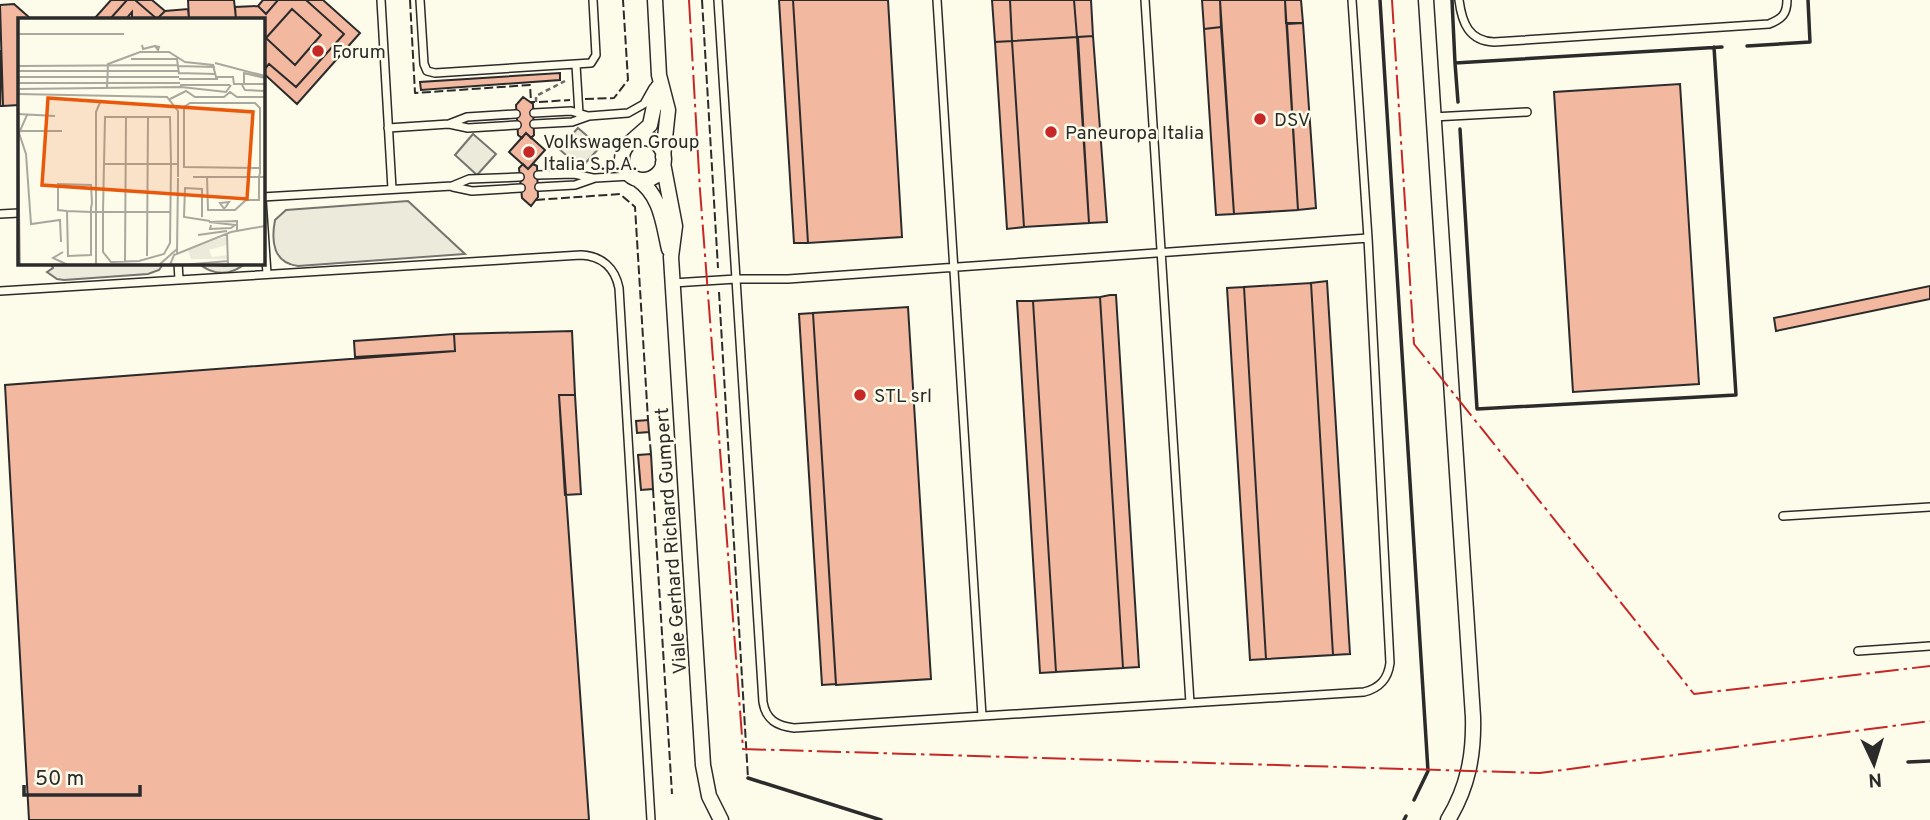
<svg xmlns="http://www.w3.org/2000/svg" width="1930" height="820" viewBox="0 0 1930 820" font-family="Overpass,sans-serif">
	<rect width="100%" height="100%" fill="#fdfbea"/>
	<!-- green -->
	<path fill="#ecebdb" stroke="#74746e" stroke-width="2" d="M578,128L600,147L581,168L559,149Z
		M473,134L496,154L477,175L455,155Z
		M408,201L465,254L298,266C273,263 271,241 275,220L286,210Z
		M50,263H164L159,270L148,274L64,280L57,279L47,272L53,268Z
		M198,263L224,266L246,263C231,276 213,276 198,263Z"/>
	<!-- building -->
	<path fill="#f2b8a0" stroke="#2b2b2b" stroke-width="2" fill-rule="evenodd" d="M111,0H127L110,19H94Z
		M127,0H135L157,19L165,11L188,9L189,19H132V12L126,19H110Z
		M135,0H152L165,11L157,19Z
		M188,0H234L236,19H189Z
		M263,0H278L266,14L258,6Z
		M278,0H306L344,34L296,87L269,64L262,72V19H236L235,7L258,6L266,14ZM292,9L321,35L295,65L266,38Z
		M306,0H323L360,33L297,104L262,72L269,64L296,87L344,34Z
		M779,0H793L808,243H794Z
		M793,0H888L902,237L808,243Z
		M992,0H1010L1012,41L995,42Z
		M1010,0H1074L1077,37L1012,41Z
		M1074,0H1091L1093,36L1077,37Z
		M1202,0H1220L1221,27L1204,29Z
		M1220,0H1285L1298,210L1234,214Z
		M1285,0H1301L1303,23H1286Z
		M14,4L31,19H19V105L3,106L0,5Z
		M292,9L321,35L295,65L266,38Z
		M1303,23L1316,208L1298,210L1287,24Z
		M1221,27L1234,214L1216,215L1204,29Z
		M1093,36L1107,222L1089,223L1078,37Z
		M1077,37L1089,223L1024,227L1012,41Z
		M1012,41L1024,227L1007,229L995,42Z
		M0,50L3,106H0Z
		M560,73V80L421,90L420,82Z
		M1680,84L1699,384L1573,392L1554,92Z
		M523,97L533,104L534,135L531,138L526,133L522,138L518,135L516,105Z
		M526,133L545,150L528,169L509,152Z
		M523,164L528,169L533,164L537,166L538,197L531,206L522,198L519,168Z
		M1327,281L1350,654L1333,655L1311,283Z
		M1311,283L1333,655L1266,659L1244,287Z
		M1930,286V299L1776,331L1774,318Z
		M1244,287L1266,659L1250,660L1227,288Z
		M1110,295H1116L1139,667L1123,668L1100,297Z
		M1100,297L1123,668L1056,672L1033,301Z
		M1017,301H1033L1056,672L1040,673Z
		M908,307L931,679L836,685L813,313Z
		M813,313L836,684L822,685L799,314Z
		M572,331L575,395H559L589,820H29L5,385L455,351L454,334Z
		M454,334L455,351L355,357L354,341Z
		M559,395H575L581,494L565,495Z
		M648,420L649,432L637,433L636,421Z
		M651,454L653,489L641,490L638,455Z"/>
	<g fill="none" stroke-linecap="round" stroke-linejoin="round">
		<defs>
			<path id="service" d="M381,0L392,189
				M420,0L424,64L427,71L435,73L591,63L596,55L593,0
				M937,0L982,716
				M1145,0L1190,703
				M1352,0L1368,238
				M1459,0C1462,23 1469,41 1494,42L1769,24C1782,19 1787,14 1787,0
				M576,65L579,114
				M534,113L571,111L588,116
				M1433,117L1527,112
				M449,124L468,128L517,125
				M534,124L572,122L589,116L628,113L644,104L653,88
				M388,128L449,124L467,117L516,114
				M538,175L574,174L593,178
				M453,187L472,191L521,188
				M539,187L575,185L595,178L631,176
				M262,197L452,186L469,179L520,177
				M262,199L267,274
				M0,214L19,213
				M1368,238L1390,663C1388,679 1380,688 1364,692L794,728C777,726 766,720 763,702L736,279H788Z
				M178,262L179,280
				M673,283L736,279L718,0
				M0,291L581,255C602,256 615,268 619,288L651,820
				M1783,516L1930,507
				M1858,651L1930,646"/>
			<path id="minor" d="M655,0L659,75L668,110L663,157
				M1426,0L1473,717C1474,755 1468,787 1448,820
				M622 159a21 21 0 1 1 42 0a21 21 0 1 1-42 0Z
				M633,140L650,125L658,87
				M663,163L675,226L671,257L703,765L709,796L721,820
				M637,179C661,195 663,223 669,249"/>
		</defs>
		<!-- service casing -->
		<use href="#service" stroke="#2b2b2b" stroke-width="10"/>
		<!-- minor casing -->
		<use href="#minor" stroke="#2b2b2b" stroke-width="17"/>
		<!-- path -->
		<path stroke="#6a6964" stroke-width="2.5" stroke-dasharray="5 3.5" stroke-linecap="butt" d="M536,102V96L565,81"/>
		<!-- service -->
		<use href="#service" stroke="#fdfbea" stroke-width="7"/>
		<!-- minor -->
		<use href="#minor" stroke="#fdfbea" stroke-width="14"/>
		<!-- fence -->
		<path stroke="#2b2b2b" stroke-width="2" stroke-dasharray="9 3.5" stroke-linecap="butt" d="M410,0L415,93L530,85L531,102H535
			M702,0L718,268
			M585,99L614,98L628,80L623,0
			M539,102L570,100
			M536,200L620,194L635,207L648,420
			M719,292L748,778
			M649,432L651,454
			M653,489L672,794"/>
		<!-- wall -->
		<path stroke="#2b2b2b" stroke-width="3.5" d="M1380,0L1428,771L1414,800
			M1452,0L1455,63L1722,47
			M1747,46L1810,42L1808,0
			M1455,63L1458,102
			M1460,129L1477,409L1736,395L1714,47
			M1908,762L1930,761
			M748,778L881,820
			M1404,820L1406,816"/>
		<!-- power -->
		<path stroke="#c62828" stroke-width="2" stroke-dasharray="24 5 3.5 5" stroke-linecap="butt" d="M689,0L700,190L743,749L1540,773L1930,721
			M1392,0L1414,344L1694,694L1930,666"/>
	</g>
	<!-- markers -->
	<g fill="#c62828" stroke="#fdfbea" stroke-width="2.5">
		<circle cx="318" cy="51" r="7"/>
		<circle cx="1260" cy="119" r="7"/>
		<circle cx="1051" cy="132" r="7"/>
		<circle cx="529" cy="152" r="7"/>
		<circle cx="860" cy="395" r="7"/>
	</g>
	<g text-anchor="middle" stroke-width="5" stroke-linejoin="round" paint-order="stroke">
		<!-- poi labels -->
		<g font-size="19" fill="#2b2b2b" stroke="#fdfbea" text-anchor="start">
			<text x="332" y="58">Forum</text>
			<text x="1274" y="126">DSV</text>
			<text x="1065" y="139">Paneuropa Italia</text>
			<text x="543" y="148">Volkswagen Group<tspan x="543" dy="22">Italia S.p.A.</tspan></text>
			<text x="874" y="402">STL srl</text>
		</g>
		<!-- street labels -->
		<g font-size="19" fill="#2b2b2b" stroke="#fdfbea">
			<text transform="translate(670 541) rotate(-94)" y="7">Viale Gerhard Richard Gumpert</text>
		</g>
	</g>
	<!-- overview -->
	<g transform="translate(18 18)">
		<rect width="247" height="247" fill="#fdfbea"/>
		<path d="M208,218L209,227L191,232L194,239L209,237V241H173L170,232Z" fill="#ecebdb"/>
		<path fill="none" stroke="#a9a89e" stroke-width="2" d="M0,16H106M124,27L125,31L137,28L140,32L141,29L137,28M113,41H159L161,56M197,45L247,58M0,48L160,47M160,48L197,49M0,53H161M161,55L197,56M0,59H161M161,61H200M0,65H162M226,66V55L247,60M162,67H212M224,67L227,72L247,73M0,71L163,69L208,74L213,67M89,71L90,46L122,34H151L167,44L195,47L198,59H215L216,66H247M0,76L149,79L160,93V159M152,81L168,73L177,79H206L212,74L219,79H247M0,96L37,98M9,97L1,115L8,136L13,206L42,202L43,224M87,99H152L153,146H86ZM1,113H44M0,139L2,247M86,146L85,194H153M189,158L190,192H217L228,182H241V159H247M175,159H241L242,155V90L237,85H172L166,89V149L242,150M207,190L211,184L202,185L207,192M49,193L40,192V166L73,167L74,185L73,190V237L50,238L49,193L73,194H85V234L93,244L121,243L146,236L152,225L153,146H160M184,199V171L167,170L166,199L192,203M193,207L192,211L213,210L217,207L191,204L219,203V212M209,216L210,247M180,217L209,213M45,234L35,240L50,247M159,235L160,160M129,238L130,98M107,244L108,98M78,247V94L83,82M141,247L159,231M152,247L156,237L213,214L247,208M164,247L210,243"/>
		<path fill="#e8590c" fill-opacity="0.15" stroke="#e8590c" stroke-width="3.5" d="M30,80L235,94L229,181L24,167Z"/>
		<rect width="247" height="247" fill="none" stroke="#2b2b2b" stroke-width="3.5"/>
	</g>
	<!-- north arrow -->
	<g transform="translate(1874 764) rotate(176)" stroke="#fdfbea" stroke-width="5" paint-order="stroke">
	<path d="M0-5L12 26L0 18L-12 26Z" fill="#2b2b2b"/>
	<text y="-10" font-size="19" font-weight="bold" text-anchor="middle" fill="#2b2b2b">N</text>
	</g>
	<!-- scale -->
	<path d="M24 785v10h116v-10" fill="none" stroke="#2b2b2b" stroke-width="3.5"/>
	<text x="35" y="785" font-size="21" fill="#2b2b2b" stroke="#fdfbea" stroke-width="5" paint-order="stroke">50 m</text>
</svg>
